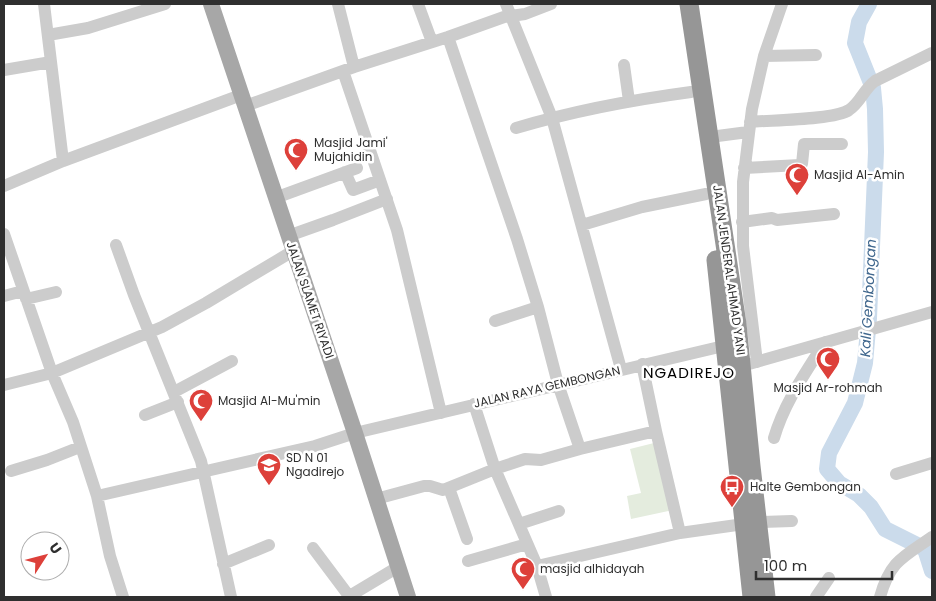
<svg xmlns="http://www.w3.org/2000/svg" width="936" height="601" viewBox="0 0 936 601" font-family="Poppins,sans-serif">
	<rect width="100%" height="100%" fill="#fff"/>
	<!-- green -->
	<path fill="#e4ecde" d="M658,442L673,510L631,519L627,496L641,493L630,449Z"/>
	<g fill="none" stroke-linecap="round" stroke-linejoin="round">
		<!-- river -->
		<path stroke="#cbdbeb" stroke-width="16" d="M869,4L859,22L855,43L873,88L875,109L876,152L869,318L865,363L855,403L829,453L827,469L839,483L859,495L871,507L885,529L925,549L932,571"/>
		<!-- minor -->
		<path stroke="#ccc" stroke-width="12" d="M44,4L63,161
			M338,4L354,67
			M418,4L432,42
			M506,4L552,118L621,369
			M48,35L88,28L165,4
			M764,56L816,55
			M624,65L629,101
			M4,70L51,62
			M343,71L397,230L441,413
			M245,106L354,67L448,37L504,17L525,14L551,4
			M750,122C770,120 835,120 849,110C860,103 864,89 875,81L932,53
			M516,128C573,111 631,100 691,92
			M710,137L748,132
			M744,168L800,165L802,164L804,144H842
			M345,172L353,190L380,180
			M4,186L63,161L241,95
			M275,198L357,168
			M742,222L772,218L777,220L834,214
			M582,225L642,207L706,194
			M4,234L52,373L73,422L97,496L110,556L123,597
			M288,236L333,220L387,199
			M116,245L134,295L201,461L231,597
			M4,296L23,291
			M26,299L56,292
			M495,321L538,307
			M757,362L743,246V182L752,109L764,56L782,4
			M642,364L656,431
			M749,364L932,312
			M4,385L52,373L162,327L206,303L293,251
			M174,392L232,361
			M474,404L495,469L537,566L546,597
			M145,415L178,402
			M774,438C784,403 806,372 825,342
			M580,449L656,431L680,533L744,524
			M11,471L47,460L80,447
			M896,474L932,463
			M449,488L467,539
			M97,496L315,446L355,433L732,344
			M376,499L424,486H430L443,490L495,469L525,459L541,460L580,449L558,384L538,307L517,239L448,37
			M758,522L792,521
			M519,524L559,511
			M313,548L349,596
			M468,561L527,544
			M223,564L269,545
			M537,566L680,533
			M348,597L398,567
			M816,597L829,578
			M880,597C890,561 903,557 932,537"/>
		<!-- major -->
		<path stroke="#a7a7a7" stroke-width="16" d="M211,4L355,433L408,597"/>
		<!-- highway -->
		<path stroke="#969696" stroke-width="19" d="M689,4L737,324L751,466L766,597
			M716,260L752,597"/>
	</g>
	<!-- icons -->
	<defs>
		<symbol id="mosque-pin" viewBox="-11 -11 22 30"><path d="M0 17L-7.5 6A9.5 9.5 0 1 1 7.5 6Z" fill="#dd403a" stroke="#fff"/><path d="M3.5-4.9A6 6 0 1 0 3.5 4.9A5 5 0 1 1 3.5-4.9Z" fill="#fff"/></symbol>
		<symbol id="school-pin" viewBox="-11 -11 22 30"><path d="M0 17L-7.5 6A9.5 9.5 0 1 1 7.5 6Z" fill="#dd403a" stroke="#fff"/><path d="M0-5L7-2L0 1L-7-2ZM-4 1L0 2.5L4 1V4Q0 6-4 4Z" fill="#fff"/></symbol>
		<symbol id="bus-pin" viewBox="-11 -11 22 30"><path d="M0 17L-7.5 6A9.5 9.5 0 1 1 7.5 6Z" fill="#dd403a" stroke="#fff"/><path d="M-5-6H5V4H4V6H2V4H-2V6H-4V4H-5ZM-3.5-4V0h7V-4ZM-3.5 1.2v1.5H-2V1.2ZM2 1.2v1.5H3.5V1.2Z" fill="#fff"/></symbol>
	</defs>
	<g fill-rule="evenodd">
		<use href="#mosque-pin" x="282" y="136" width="28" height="38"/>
		<use href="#mosque-pin" x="783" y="161" width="28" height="38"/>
		<use href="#mosque-pin" x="814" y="345" width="28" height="38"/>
		<use href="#mosque-pin" x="187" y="387" width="28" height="38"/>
		<use href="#school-pin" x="255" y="451" width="28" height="38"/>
		<use href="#bus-pin" x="718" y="473" width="28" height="38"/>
		<use href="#mosque-pin" x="509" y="555" width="28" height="38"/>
	</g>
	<g text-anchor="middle" stroke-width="5" stroke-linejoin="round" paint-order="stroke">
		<!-- poi labels -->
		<g font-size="12" fill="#2f2f2f" stroke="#fff" text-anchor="start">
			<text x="314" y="147">Masjid Jami'<tspan x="314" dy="14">Mujahidin</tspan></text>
			<text x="814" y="179">Masjid Al-Amin</text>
			<text x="828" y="392" text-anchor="middle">Masjid Ar-rohmah</text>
			<text x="218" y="405">Masjid Al-Mu'min</text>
			<text x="286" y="462">SD N 01<tspan x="286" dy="14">Ngadirejo</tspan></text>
			<text x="750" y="491">Halte Gembongan</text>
			<text x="540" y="573">masjid alhidayah</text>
		</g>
		<!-- street labels -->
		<g font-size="12" fill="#2f2f2f" stroke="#fff">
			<text transform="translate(729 270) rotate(82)" y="4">JALAN JENDERAL AHMAD YANI</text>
			<text transform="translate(310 300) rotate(71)" y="4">JALAN SLAMET RIYADI</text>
			<text transform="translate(547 387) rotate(-13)" y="4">JALAN RAYA GEMBONGAN</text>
		</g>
		<!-- water labels -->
		<g font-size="14" font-style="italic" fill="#41688e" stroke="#fff">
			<text transform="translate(868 298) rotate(-87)" y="5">Kali Gembongan</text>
		</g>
		<!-- quarter labels -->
		<g font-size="15" letter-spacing="1" fill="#000" stroke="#fff">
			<text x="689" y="378">NGADIREJO</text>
		</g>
	</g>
	<!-- border -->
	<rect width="936" height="601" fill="none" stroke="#2f2f2f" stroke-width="10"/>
	<!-- north arrow -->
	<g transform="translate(45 556) rotate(54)"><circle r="24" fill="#ffffff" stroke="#acacac"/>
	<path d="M0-4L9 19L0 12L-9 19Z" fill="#dd403a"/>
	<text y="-8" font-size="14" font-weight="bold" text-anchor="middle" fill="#2f2f2f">U</text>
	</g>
	<!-- scale -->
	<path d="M756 571v8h136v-8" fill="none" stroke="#2f2f2f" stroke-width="2.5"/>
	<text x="764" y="571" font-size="15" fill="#2f2f2f" stroke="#ffffff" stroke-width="4" paint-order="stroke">100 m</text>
</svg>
